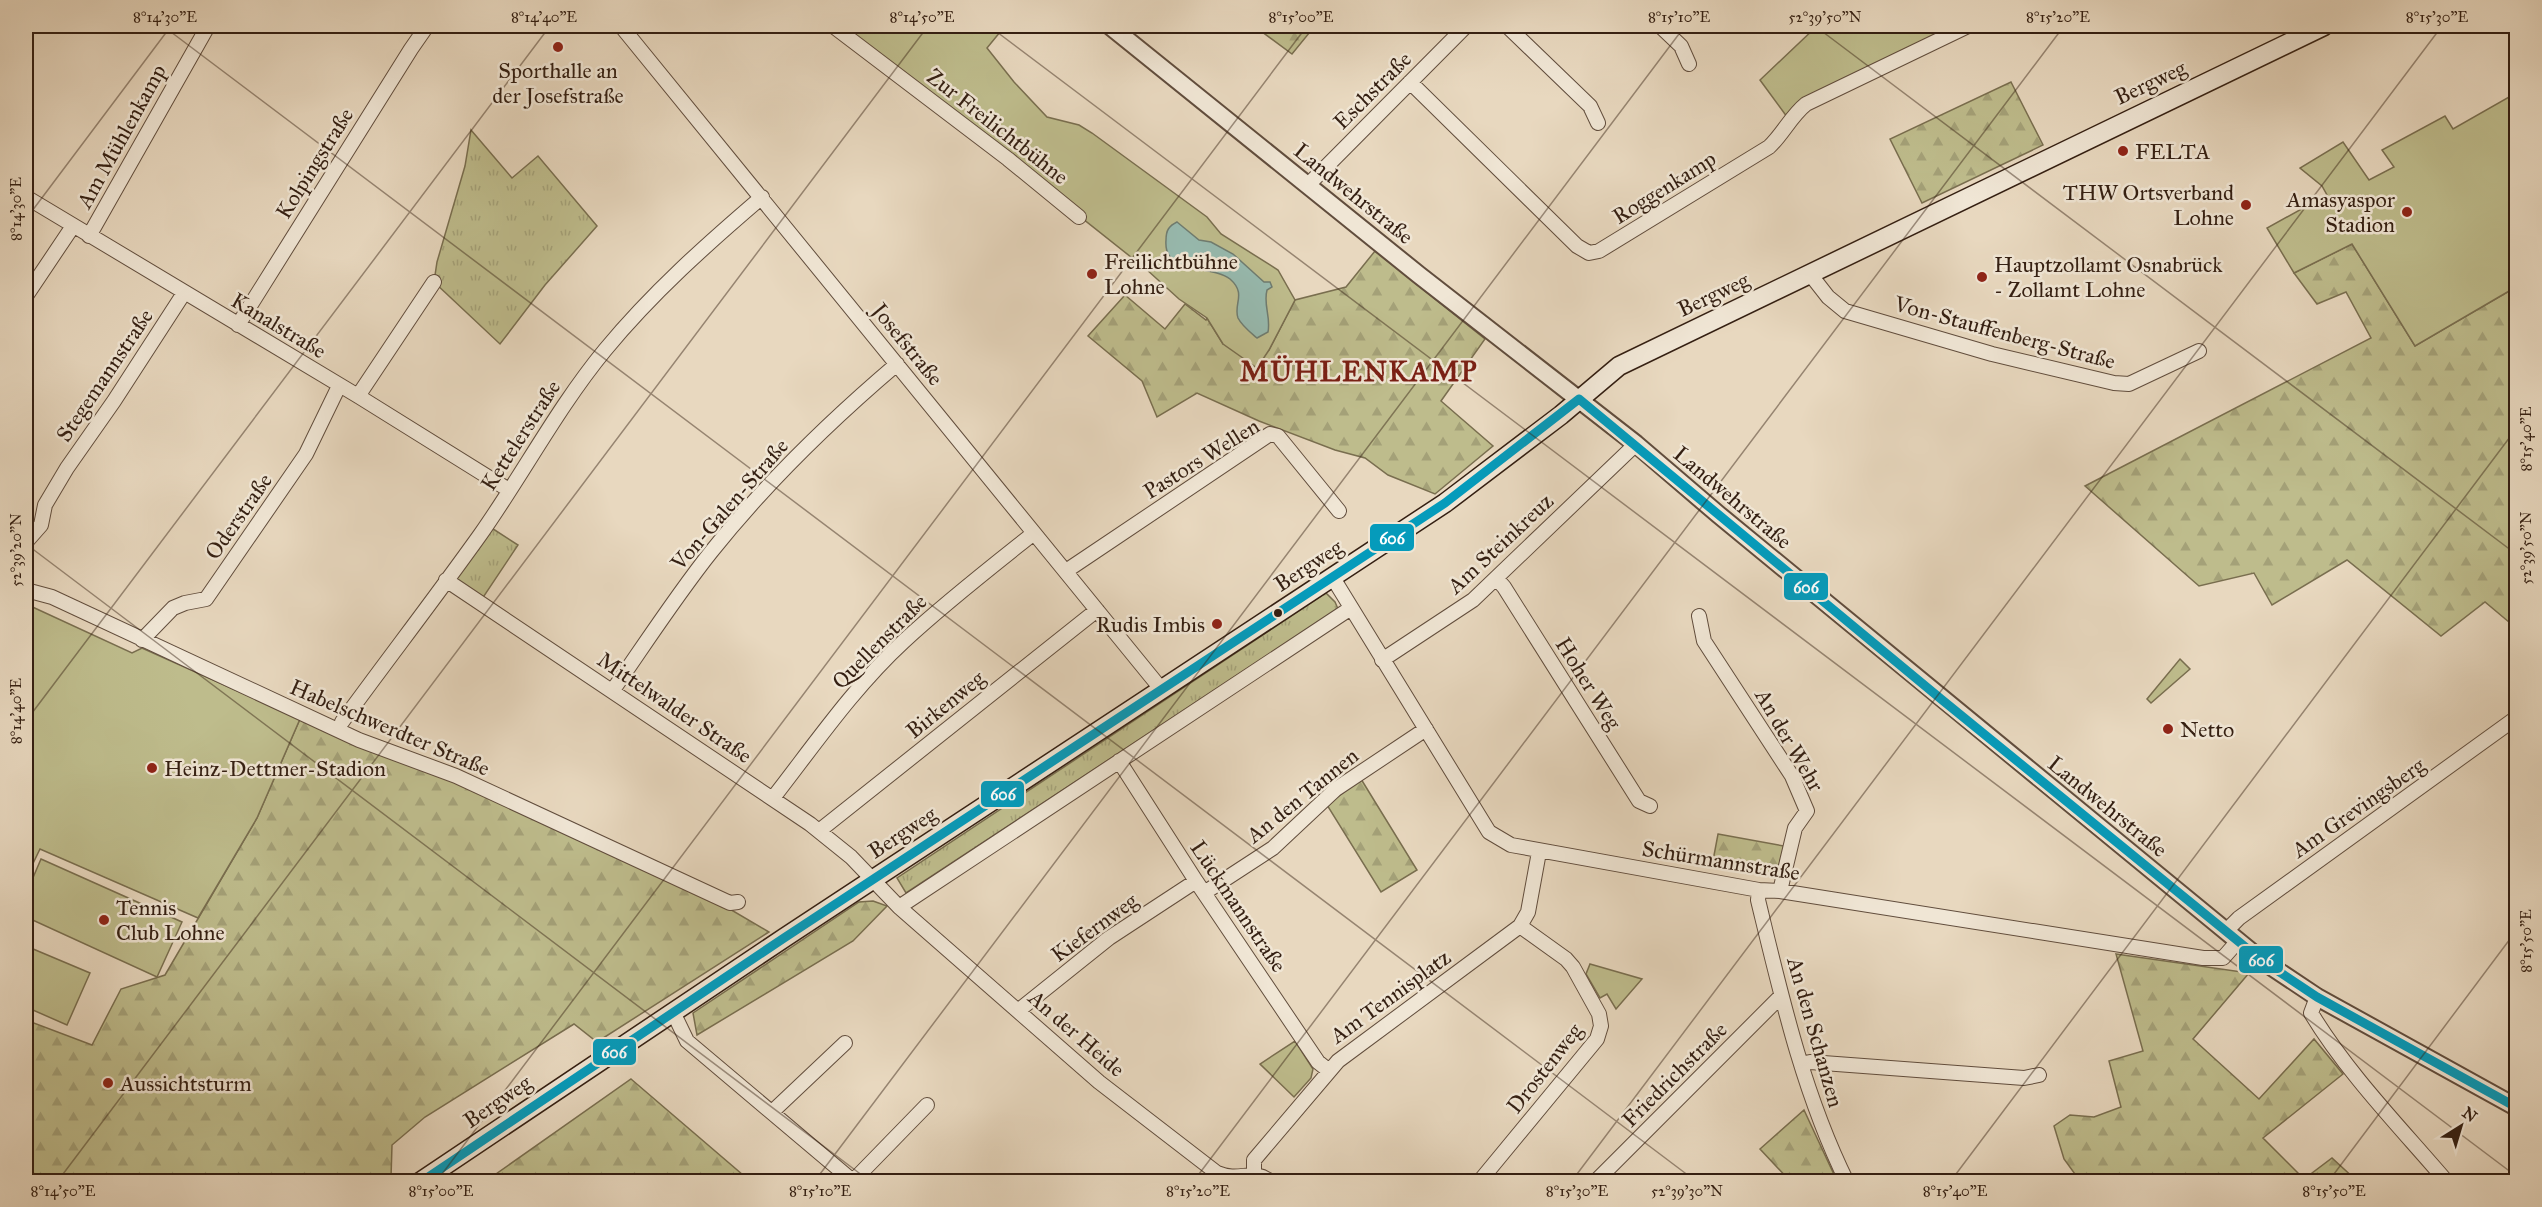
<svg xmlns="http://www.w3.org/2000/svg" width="2542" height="1207" viewBox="0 0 2542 1207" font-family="'IM FELL Great Primer',serif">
	<defs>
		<pattern id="grass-tufts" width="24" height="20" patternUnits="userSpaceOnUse" patternTransform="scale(1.5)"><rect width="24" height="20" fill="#bebc8c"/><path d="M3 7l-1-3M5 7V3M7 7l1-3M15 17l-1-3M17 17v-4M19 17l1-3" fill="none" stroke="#a4a178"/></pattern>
		<pattern id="forest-firs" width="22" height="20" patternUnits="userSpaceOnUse" patternTransform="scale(1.5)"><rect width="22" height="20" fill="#bebc8c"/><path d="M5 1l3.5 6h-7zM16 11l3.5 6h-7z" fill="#a4a178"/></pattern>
	</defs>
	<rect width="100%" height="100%" fill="#e8d8bf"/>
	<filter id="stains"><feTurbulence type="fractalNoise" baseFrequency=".00333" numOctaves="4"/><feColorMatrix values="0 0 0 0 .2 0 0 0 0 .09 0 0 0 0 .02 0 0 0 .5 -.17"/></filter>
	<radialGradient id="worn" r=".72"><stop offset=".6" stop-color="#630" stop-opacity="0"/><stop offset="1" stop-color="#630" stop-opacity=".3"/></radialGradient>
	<!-- grass -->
	<path fill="url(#grass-tufts)" stroke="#796e4f" stroke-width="1.5" d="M471,130L512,178L538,156L597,226L545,285L500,344L434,282L437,262L465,166Z
		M487,525L518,545L480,602L446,580Z
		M1326,593L1335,602L1338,609L906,893L897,878Z"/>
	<!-- forest -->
	<path fill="url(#forest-firs)" stroke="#796e4f" stroke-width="1.5" d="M1254,26H1302L1310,32L1292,54Z
		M2011,82L2043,145L1922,203L1890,139Z
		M2352,244L2415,346L2516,287V499L2512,516L2516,527V628L2485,602L2441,636L2347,560L2272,605L2254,573L2199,586L2085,486L2371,338L2346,292L2317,304L2294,273Z
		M1375,251L1485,339L1441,401L1493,446L1435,494L1388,475L1365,458L1335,450L1259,421L1197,393L1157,417L1142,381L1088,336L1125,295L1165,329L1185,304L1206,320L1207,318L1223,344L1269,350L1295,300L1346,287Z
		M300,719L460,782L711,898L769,932L597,1042L574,1024L425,1117L392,1145L391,1178L386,1181H26V1020L92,1045L121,989L165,975L257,818Z
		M1361,779L1417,870L1381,892L1327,805Z
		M1718,834L1784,846L1776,877L1712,866Z
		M873,901L887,906L853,941L697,1035L693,1013L859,902Z
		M2116,954L2249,973L2193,1039L2259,1099L2314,1039L2343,1074L2263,1138L2304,1179L2332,1158L2357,1181H2080L2064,1159L2054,1126L2070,1115L2094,1117L2121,1107L2109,1061L2143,1051Z
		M631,1079L750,1181H486Z
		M1804,1110L1837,1181H1790L1760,1149Z"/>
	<!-- park -->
	<path fill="#bebc8c" stroke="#796e4f" stroke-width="1.5" d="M840,26H1005L987,48L1014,82L1047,117L1079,125L1092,133L1207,217L1221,234L1278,270L1295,300L1269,350L1257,368L1223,344L1207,318L1179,299L1146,269Z
		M1817,26H1968L1807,104L1790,121L1760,80Z
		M2516,93V287L2415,346L2352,244L2294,273L2267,228L2327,195L2322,186L2300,168L2343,142L2369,180L2394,167L2382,150L2445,116L2453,129Z
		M26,604L132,653L142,648L300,719L257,818L198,918L40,849L26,878Z
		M2180,659L2190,669L2151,703L2147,699Z
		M41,859L182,922L157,977L26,917V894Z
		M26,946L90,973L67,1025L26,1007Z
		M1590,964L1642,979L1616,1009L1607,994L1600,998L1586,974Z
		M1295,1041L1313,1069L1311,1078L1294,1097L1260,1064Z"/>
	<!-- water -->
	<path fill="#97baaf" stroke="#6f7c70" stroke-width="1.5" d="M1177,222L1199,240L1211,242L1233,254L1264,282H1270L1272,287L1267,290C1263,305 1271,316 1268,332L1257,338C1250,332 1242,326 1238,318C1233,304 1247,294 1230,279C1212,264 1163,277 1166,240C1166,230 1169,226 1177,222Z"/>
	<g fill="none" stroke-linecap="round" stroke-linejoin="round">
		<defs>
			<path id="minor" d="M621,26L1162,690
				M833,26L1008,159L1079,217
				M1507,26L1590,106L1598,123
				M1660,26L1681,46L1689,64
				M1410,82L1577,246L1589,253L1599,251L1769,147C1783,134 1791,116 1806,104L1968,26
				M1308,185L1466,26
				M26,197L358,396L509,490
				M89,236L208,26
				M1810,274L1828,297L1845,311L1992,354L2114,383L2129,384L2199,351
				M26,296L73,226
				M238,325L411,49L427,26
				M358,396L434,282
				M26,542L41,525L45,505L67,468L114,401L184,293
				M1066,571L1270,434L1278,436L1339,511
				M1333,578L1489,832L1511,845L1759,890L1780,891L2203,958H2223L2238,941
				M1496,578L1504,587L1639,801L1650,806
				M446,580L810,824L851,857L899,907L1099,1082L1217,1173C1241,1183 1252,1167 1271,1182
				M26,590L52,597L359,740L456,776L730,903L738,902
				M1699,616L1704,641L1792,776L1807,811L1795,828L1780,891
				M142,640L173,608L185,603L206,599L306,454L339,386
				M1382,660L1473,600L1636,444
				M613,690C645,644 676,596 711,552C766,483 830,421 897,364
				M342,722C388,659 435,598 480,535C523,474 558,407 605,350C652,293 707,244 762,197
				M1119,761L1196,881L1318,1062L1328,1070
				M773,798C815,744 854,687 904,641C946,602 990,568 1034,533
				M819,831L1097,610
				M1759,890L1758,900C1781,995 1803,1093 1847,1182
				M1204,893L1273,848L1336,789L1426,729
				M899,907L1351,608
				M2226,931L2239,918L2516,718
				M2317,997L2311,1013C2348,1074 2400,1127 2447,1182
				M1019,1010L1109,938L1196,881
				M673,1012L687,1041L854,1182
				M1801,1064L1810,1062L2024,1078L2039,1075
				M772,1112L845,1043
				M1254,1174V1160L1338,1061L1520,926L1528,912L1539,852
				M853,1181L927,1105
				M1479,1182L1597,1039L1601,1026L1599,1014L1573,967L1566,959L1520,926
				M1595,1182L1781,996"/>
			<path id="tertiary" d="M1110,26L1419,275L1636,444L1719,515L2260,959L2317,997L2516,1107"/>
			<path id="secondary" d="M420,1182L784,938L1445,503L1561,415L1619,366L2324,26"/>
		</defs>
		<!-- minor casing -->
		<use href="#minor" stroke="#614d3d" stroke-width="16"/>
		<!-- tertiary casing -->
		<use href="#tertiary" stroke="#614d3d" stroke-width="20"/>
		<!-- secondary casing -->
		<use href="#secondary" stroke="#341f12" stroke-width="21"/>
		<!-- minor -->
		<use href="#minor" stroke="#f0e6d5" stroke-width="14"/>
		<!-- tertiary -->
		<use href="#tertiary" stroke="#f0e6d5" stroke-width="16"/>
		<!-- secondary -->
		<use href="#secondary" stroke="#f0e6d5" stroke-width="18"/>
		<defs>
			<path id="bus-1" d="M1579,399L1941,699L2260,959L2317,997L2516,1107
				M421,1182L784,938L1445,503L1579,399"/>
		</defs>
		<!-- bus-1 casing -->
		<use href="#bus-1" stroke="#f0e6d5" stroke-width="14"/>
		<!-- bus-1 -->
		<use href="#bus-1" stroke="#059bbb" stroke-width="9"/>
	</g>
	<!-- ticks -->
	<path fill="none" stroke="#341f12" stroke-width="1.5" stroke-opacity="0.45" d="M163,26L1697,1182M989,26L2516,1176M1815,26L2516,554M26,219L171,26M26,544L871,1182M26,721L550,26M26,1167L45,1182M57,1182L928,26M436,1182L1307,26M814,1182L1685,26M1193,1182L2064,26M1571,1182L2442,26M1950,1182L2516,429M2328,1182L2516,931"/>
	<!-- markers -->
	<g fill="#8f2418" stroke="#f0e6d5" stroke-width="2">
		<circle cx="558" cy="47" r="6"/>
		<circle cx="2123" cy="151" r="6"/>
		<circle cx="2246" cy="205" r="6"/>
		<circle cx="2407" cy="212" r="6"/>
		<circle cx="1092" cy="274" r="6"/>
		<circle cx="1982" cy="277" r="6"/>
		<circle cx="1217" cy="624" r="6"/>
		<circle cx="2168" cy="729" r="6"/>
		<circle cx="152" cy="768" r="6"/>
		<circle cx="104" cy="920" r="6"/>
		<circle cx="108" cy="1083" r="6"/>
	</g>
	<circle fill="#341f12" stroke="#f0e6d5" stroke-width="2" cx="1278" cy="613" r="5"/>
	<g text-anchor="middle" stroke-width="5" stroke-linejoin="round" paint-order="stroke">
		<!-- poi labels -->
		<g font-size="22" fill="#341f12" stroke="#f0e6d5" text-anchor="start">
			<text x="558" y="78" text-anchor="middle">Sporthalle an<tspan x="558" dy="25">der Josefstraße</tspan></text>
			<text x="2135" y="159">FELTA</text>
			<text x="2234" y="200" text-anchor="end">THW Ortsverband<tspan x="2234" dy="25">Lohne</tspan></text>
			<text x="2395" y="207" text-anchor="end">Amasyaspor<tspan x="2395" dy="25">Stadion</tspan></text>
			<text x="1104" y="269">Freilichtbühne<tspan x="1104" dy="25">Lohne</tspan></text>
			<text x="1994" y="272">Hauptzollamt Osnabrück<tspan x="1994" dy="25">- Zollamt Lohne</tspan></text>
			<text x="1205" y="632" text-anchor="end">Rudis Imbis</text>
			<text x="2180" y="737">Netto</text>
			<text x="164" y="776">Heinz-Dettmer-Stadion</text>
			<text x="116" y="915">Tennis<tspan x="116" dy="25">Club Lohne</tspan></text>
			<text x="120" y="1091">Aussichtsturm</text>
		</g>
		<!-- street labels -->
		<g font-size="22" fill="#341f12" stroke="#f0e6d5">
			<text transform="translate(2150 82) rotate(-25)" y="8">Bergweg</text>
			<text transform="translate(1372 90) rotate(-45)" y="8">Eschstraße</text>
			<text transform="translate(998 126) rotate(38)" y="8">Zur Freilichtbühne</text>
			<text transform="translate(121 136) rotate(-61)" y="8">Am Mühlenkamp</text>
			<text transform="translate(314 163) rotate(-58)" y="8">Kolpingstraße</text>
			<text transform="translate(1664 187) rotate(-32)" y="8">Roggenkamp</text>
			<text transform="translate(1354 193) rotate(39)" y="8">Landwehrstraße</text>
			<text transform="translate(1713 294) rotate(-25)" y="8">Bergweg</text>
			<text transform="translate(279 325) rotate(31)" y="8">Kanalstraße</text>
			<text transform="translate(2005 332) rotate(15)" y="8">Von-Stauffenberg-Straße</text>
			<text transform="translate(908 344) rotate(51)" y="8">Josefstraße</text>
			<text transform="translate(104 375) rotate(-56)" y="8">Stegemannstraße</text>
			<text transform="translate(520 435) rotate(-57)" y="8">Kettelerstraße</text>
			<text transform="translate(1201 458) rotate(-32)" y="8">Pastors Wellen</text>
			<text transform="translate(1733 497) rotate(40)" y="8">Landwehrstraße</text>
			<text transform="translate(729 504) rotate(-49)" y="8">Von-Galen-Straße</text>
			<text transform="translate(238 516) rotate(-55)" y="8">Oderstraße</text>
			<text transform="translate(1500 543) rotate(-43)" y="8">Am Steinkreuz</text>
			<text transform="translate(1308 565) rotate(-33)" y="8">Bergweg</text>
			<text transform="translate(879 641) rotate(-45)" y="8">Quellenstraße</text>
			<text transform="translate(1589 683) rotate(58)" y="8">Hoher Weg</text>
			<text transform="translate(945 704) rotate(-39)" y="8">Birkenweg</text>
			<text transform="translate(675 707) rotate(34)" y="8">Mittelwalder Straße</text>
			<text transform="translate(390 727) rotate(23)" y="8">Habelschwerdter Straße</text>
			<text transform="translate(1790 740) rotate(60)" y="8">An der Wehr</text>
			<text transform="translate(1302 795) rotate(-39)" y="8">An den Tannen</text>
			<text transform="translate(2108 806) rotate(39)" y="8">Landwehrstraße</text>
			<text transform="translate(2358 807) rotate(-35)" y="8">Am Grevingsberg</text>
			<text transform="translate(902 832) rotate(-33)" y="8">Bergweg</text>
			<text transform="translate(1721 860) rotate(9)" y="8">Schürmannstraße</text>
			<text transform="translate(1239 906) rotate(56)" y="8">Lückmannstraße</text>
			<text transform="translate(1094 927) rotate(-36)" y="8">Kiefernweg</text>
			<text transform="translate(1390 996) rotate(-36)" y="8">Am Tennisplatz</text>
			<text transform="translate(1816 1032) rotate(74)" y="8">An den Schanzen</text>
			<text transform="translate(1077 1033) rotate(41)" y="8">An der Heide</text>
			<text transform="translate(1544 1068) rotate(-52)" y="8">Drostenweg</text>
			<text transform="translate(1674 1074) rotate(-45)" y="8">Friedrichstraße</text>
			<text transform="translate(497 1101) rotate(-34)" y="8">Bergweg</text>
		</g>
		<!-- district labels -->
		<g font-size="28" font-weight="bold" letter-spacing="1.5" fill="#7a1f14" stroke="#f0e6d5">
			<text x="1359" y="381">MÜHLENKAMP</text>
		</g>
	</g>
	<g stroke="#f0e6d5" stroke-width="2">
		<rect x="1369" y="523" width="46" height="29" rx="6" fill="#059bbb"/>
		<rect x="1783" y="572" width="46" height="29" rx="6" fill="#059bbb"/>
		<rect x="980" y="780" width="45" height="28" rx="6" fill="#059bbb"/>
		<rect x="2238" y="945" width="46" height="29" rx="6" fill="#059bbb"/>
		<rect x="592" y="1038" width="45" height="28" rx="6" fill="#059bbb"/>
	</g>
	<g font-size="16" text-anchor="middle" font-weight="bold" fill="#fff">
		<text x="1392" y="544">606</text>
		<text x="1806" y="593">606</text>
		<text x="1003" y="800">606</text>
		<text x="2261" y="966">606</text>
		<text x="614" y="1058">606</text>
	</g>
	<!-- margin -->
	<rect width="2542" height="1207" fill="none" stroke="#e8d8bf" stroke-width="66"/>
	<!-- north arrow -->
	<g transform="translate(2461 1126) rotate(37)" stroke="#f0e6d5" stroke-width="4.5" paint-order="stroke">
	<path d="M0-4.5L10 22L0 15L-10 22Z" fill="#341f12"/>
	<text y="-9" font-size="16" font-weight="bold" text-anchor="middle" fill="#341f12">N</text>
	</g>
	<rect x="33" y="33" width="2476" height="1141" fill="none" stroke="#341f12" stroke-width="2"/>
	<g font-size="15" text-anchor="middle" fill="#341f12">
		<text x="165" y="22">8°14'30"E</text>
		<text x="544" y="22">8°14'40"E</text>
		<text x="922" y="22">8°14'50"E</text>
		<text x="1301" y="22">8°15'00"E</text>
		<text x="1679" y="22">8°15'10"E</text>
		<text x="1825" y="22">52°39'50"N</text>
		<text x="2058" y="22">8°15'20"E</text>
		<text x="2437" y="22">8°15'30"E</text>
		<text transform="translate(16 209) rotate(-90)" y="5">8°14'30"E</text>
		<text transform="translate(2526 439) rotate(-90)" y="5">8°15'40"E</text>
		<text transform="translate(2526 548) rotate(-90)" y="5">52°39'50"N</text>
		<text transform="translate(16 550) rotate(-90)" y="5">52°39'20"N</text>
		<text transform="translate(16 711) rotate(-90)" y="5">8°14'40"E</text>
		<text transform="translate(2526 941) rotate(-90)" y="5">8°15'50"E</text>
		<text x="63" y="1196">8°14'50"E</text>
		<text x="441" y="1196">8°15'00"E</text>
		<text x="820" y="1196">8°15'10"E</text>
		<text x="1198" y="1196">8°15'20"E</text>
		<text x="1577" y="1196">8°15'30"E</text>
		<text x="1687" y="1196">52°39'30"N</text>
		<text x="1955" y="1196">8°15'40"E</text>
		<text x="2334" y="1196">8°15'50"E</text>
	</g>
	<rect width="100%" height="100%" filter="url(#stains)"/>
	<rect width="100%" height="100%" fill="url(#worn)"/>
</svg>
